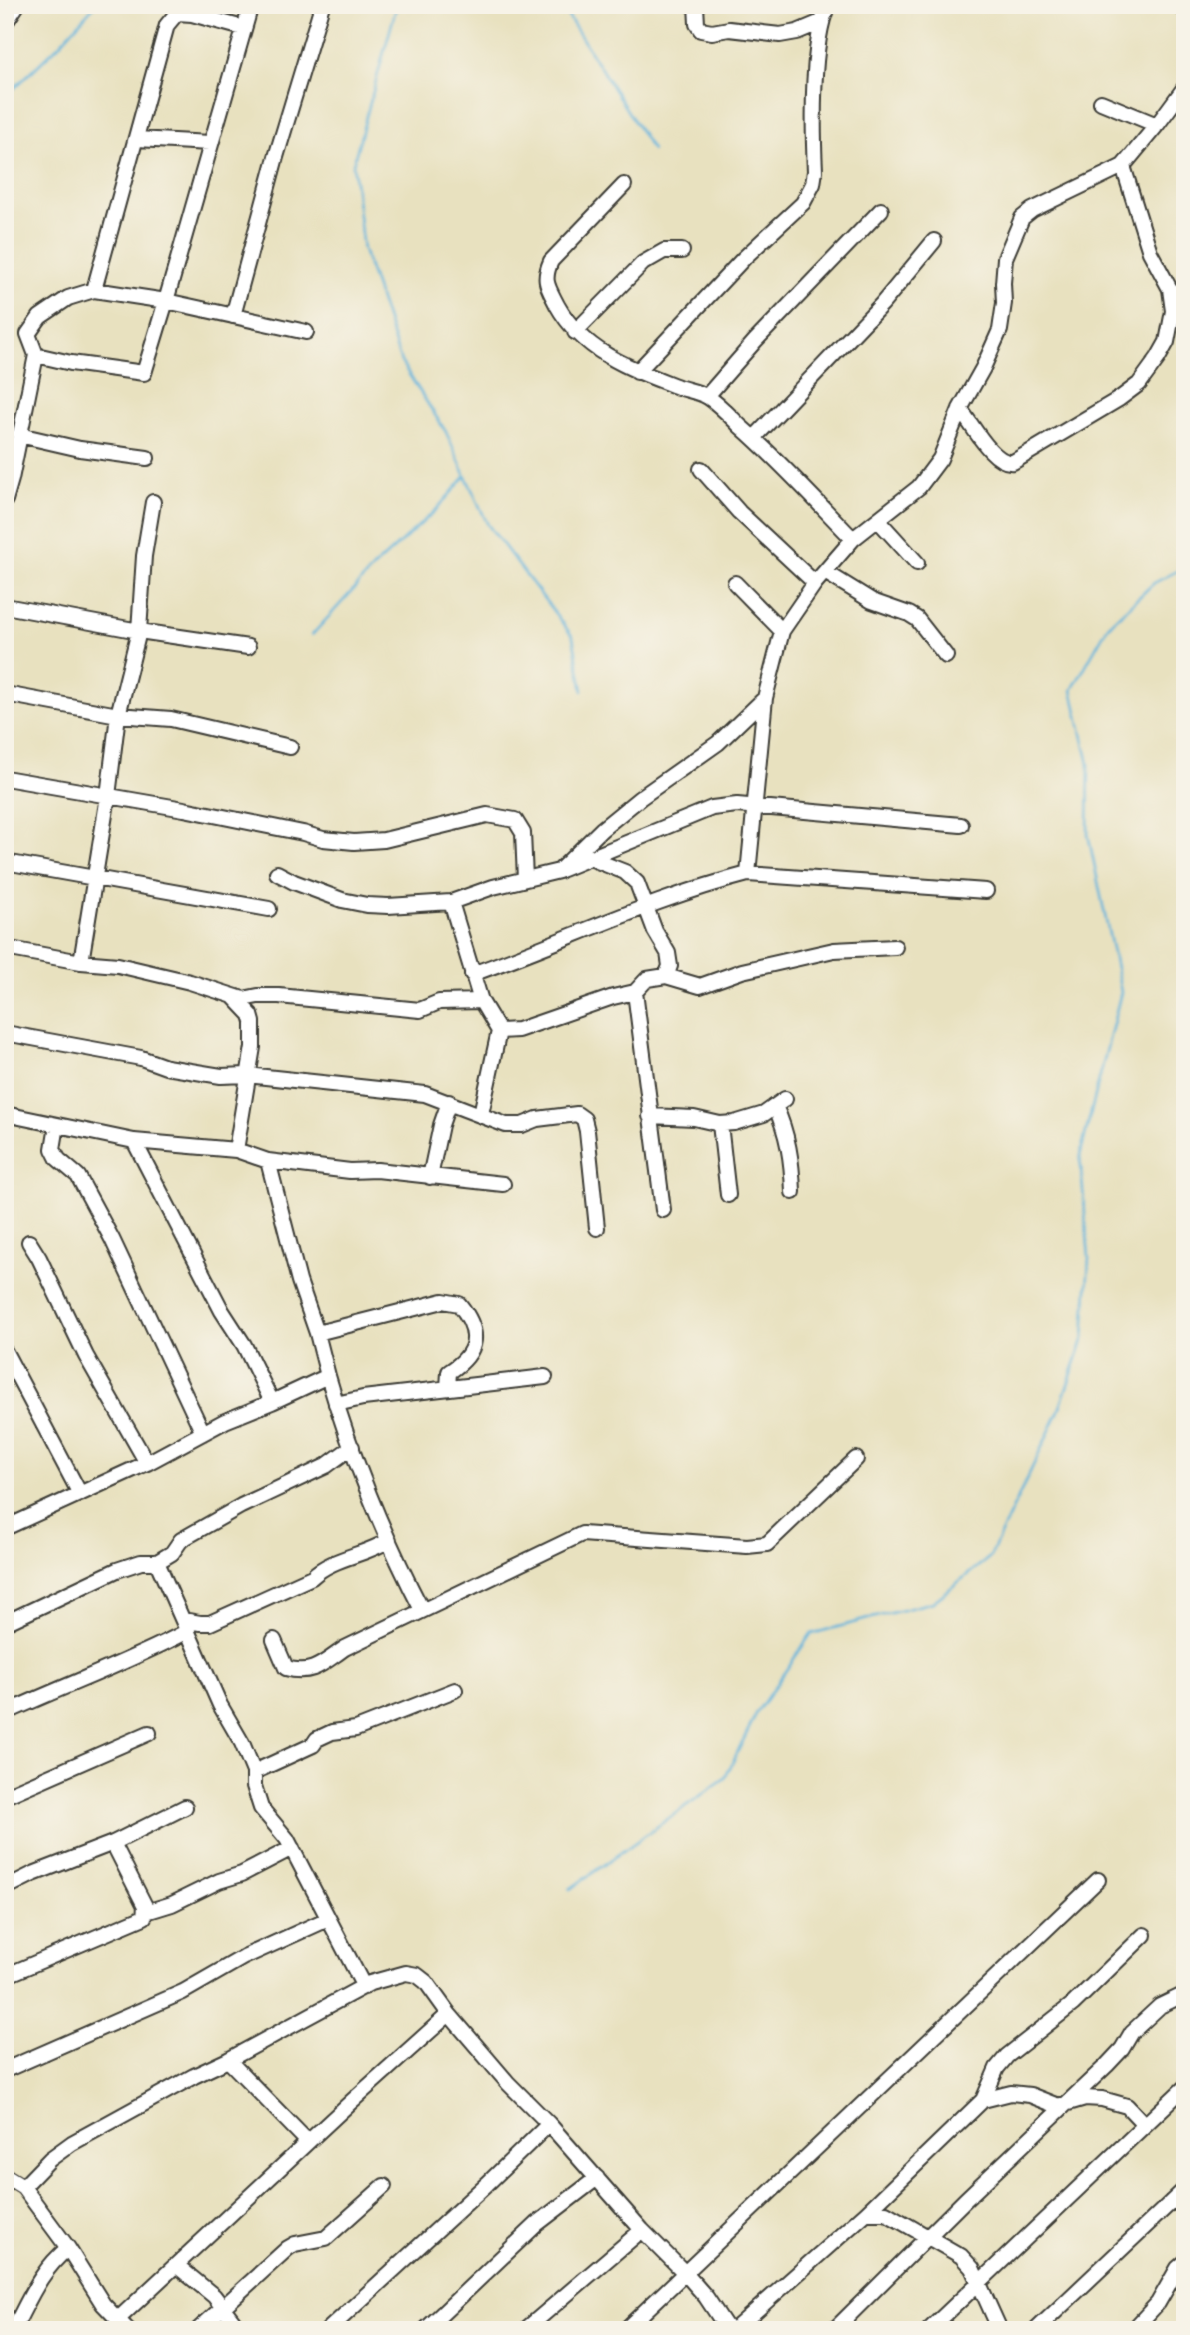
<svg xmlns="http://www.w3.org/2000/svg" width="1190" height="2335" viewBox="0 0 1190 2335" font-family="'IM FELL French Canon',serif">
	<rect width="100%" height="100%" fill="#f7f3e8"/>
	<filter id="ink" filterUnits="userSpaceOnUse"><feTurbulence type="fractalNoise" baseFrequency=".0143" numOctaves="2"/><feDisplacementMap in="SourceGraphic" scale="14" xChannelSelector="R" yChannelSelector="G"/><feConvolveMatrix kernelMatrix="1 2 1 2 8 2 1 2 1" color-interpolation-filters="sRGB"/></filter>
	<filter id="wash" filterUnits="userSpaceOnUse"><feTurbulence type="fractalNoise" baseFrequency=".00686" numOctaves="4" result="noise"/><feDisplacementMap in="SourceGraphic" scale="28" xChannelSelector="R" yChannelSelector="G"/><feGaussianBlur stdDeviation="1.57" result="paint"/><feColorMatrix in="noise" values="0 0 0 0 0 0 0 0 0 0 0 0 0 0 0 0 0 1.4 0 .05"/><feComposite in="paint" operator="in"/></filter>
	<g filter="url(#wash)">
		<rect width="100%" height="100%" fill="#e8e1bf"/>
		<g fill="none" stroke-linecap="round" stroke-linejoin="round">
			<!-- stream -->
			<path stroke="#60b3dc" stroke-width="2.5" d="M397,5L353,164L363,250L401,362L446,432L488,525L573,637L583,691
				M561,5L652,150
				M5,97L58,46L95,5
				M312,635L376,565L436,510L465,477
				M570,1889L725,1778L757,1712L811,1634L933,1602L990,1557L1058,1413L1084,1338L1089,1258L1080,1156L1121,992L1088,834L1089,764L1072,690L1108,626L1154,583L1185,567"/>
		</g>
	</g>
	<g filter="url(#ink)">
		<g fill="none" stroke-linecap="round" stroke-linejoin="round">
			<defs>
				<path id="minor" d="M696,5L697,24L701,30L712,32L729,29L780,35L797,32L821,22
					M1176,5L1185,9
					M5,23L17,5
					M1101,102L1157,125
					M137,139L210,143
					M624,185L551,261C542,281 548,287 557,305C583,352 631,369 678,387C687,390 700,392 708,397C720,405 730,416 740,426C780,461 816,501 853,539
					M94,290L167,25L177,13L192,14L243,28
					M233,316L276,157L322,5
					M575,332L643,263L664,251H682
					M36,355L71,363L144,373L166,301L251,5
					M637,372L744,258L803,203L813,184L815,171C813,129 811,42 828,5
					M707,396L755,341L881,210
					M960,409C972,424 993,465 1013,462L1119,399L1139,384L1158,358L1167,342L1173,311L1170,289L1150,252L1123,166
					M19,435L80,449L147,458
					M754,438L882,304L934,241
					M701,469L739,512L815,583
					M5,500L11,479L36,355L28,334L40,317L68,298L94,290L166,301L306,332
					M878,520L917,563
					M825,572L872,601L909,614L917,619L946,656
					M735,583L782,631
					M5,606L139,631L248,647
					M5,694L118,715L171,719L290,747
					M5,778L184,809L303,833L323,839L354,842L384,840L487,815L515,820L523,833L525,879
					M592,859L625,872L637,883L655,931L668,953L670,966L666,976
					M5,862L269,909
					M563,869L712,808L737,805L961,825
					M277,873L294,882L342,900L367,905L388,906L451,902L493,887L559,871L602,829L640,798L718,743L765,698L782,631L815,583L853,539L919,487L940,459L960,409L983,368L1000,330L1004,303L1003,283L1005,258L1022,218L1032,210L1123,166L1157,125L1185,87
					M748,874L765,698
					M5,948L81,962L118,965L190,982L243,999L258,996H279L420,1010L439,1002L481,1001L451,902
					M81,962L108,796L118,715L139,631L144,556L153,502
					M472,974C565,941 654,898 748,874L986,891
					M635,992L663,1210
					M234,997L251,1015L253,1022V1047L236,1150
					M481,1001L499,1031L518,1030L613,997L635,992L647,979L666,976L700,986L742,971L834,950L895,947
					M5,1033L141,1058L166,1067L221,1076L247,1075L425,1094L506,1125H522L537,1119L577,1114L584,1119L587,1131L597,1228
					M775,1106C788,1134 792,1161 793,1192
					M5,1114L134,1141L236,1150L268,1161L350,1171L377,1170L503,1184
					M481,1114L499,1031
					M650,1116L694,1118L720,1124L734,1123L764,1114L785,1099
					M720,1124L728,1195
					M57,1125L53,1149L58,1159L78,1176L112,1239L203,1433
					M134,1141L222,1311L244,1345L272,1402
					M268,1161L299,1281L317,1333L328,1376
					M430,1177L441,1125L449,1102
					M29,1242L39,1258L86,1356L147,1463
					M317,1333L443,1301L459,1304C481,1331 480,1352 449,1372L448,1388
					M5,1352L80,1494
					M336,1404L363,1398L545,1377
					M5,1528L147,1463L225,1421L272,1402L328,1376C350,1453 385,1539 422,1610
					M157,1562L220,1705L242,1743L254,1772V1786L261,1808L287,1839L364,1987
					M183,1620L200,1623H210L312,1577C333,1557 365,1556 389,1540
					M5,1623L117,1570L141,1562H157L172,1553L181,1540L241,1506L326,1466L352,1447
					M274,1640L286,1668C313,1676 324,1662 345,1648L582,1534L747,1546L767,1544L856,1459
					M5,1713C66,1685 129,1662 188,1631
					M254,1772L313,1745L317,1739L332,1732L356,1729L455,1690
					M5,1796L149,1733
					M5,1888L33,1874L113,1843L185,1807
					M146,1912L172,1904L219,1881L242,1874L292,1848
					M5,1976L144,1917L145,1906L113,1843
					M228,2060L308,2142
					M5,2070L183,1992L244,1957L328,1919
					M983,2100L1011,2093L1030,2095L1058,2106L1085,2098L1102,2099L1127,2106L1144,2124
					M5,2176L23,2187L68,2248L103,2304L128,2330
					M23,2187L50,2159L72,2143L194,2076L228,2060L370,1983L406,1973L417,1975L426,1982L449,2014L508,2083L549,2124L642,2230L685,2273L706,2297L728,2330
					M866,2213H886L961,2256L972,2268L1000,2330
					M176,2265L214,2296L240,2330
					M117,2320L352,2101L449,2014
					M13,2330C30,2298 40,2271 68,2248
					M198,2330L288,2248L295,2244L326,2238L384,2186
					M328,2330L487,2184L549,2124
					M425,2330L537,2224L597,2178
					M525,2330L642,2230
					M625,2330L1098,1880
					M734,2330L866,2213L983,2100L997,2068L1007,2056L1073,2004L1144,1935
					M834,2330L966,2199L1107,2065L1122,2049L1132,2032L1160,2006L1185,1994
					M929,2330L1185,2087
					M1036,2330L1185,2189
					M1133,2330L1158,2303L1178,2268L1185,2262"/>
			</defs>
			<!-- minor casing -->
			<use href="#minor" stroke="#3b3a34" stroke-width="18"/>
			<!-- minor -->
			<use href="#minor" stroke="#fff" stroke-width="14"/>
		</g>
	</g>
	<!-- margin -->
	<rect width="1190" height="2335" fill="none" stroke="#f7f3e8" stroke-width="28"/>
</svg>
